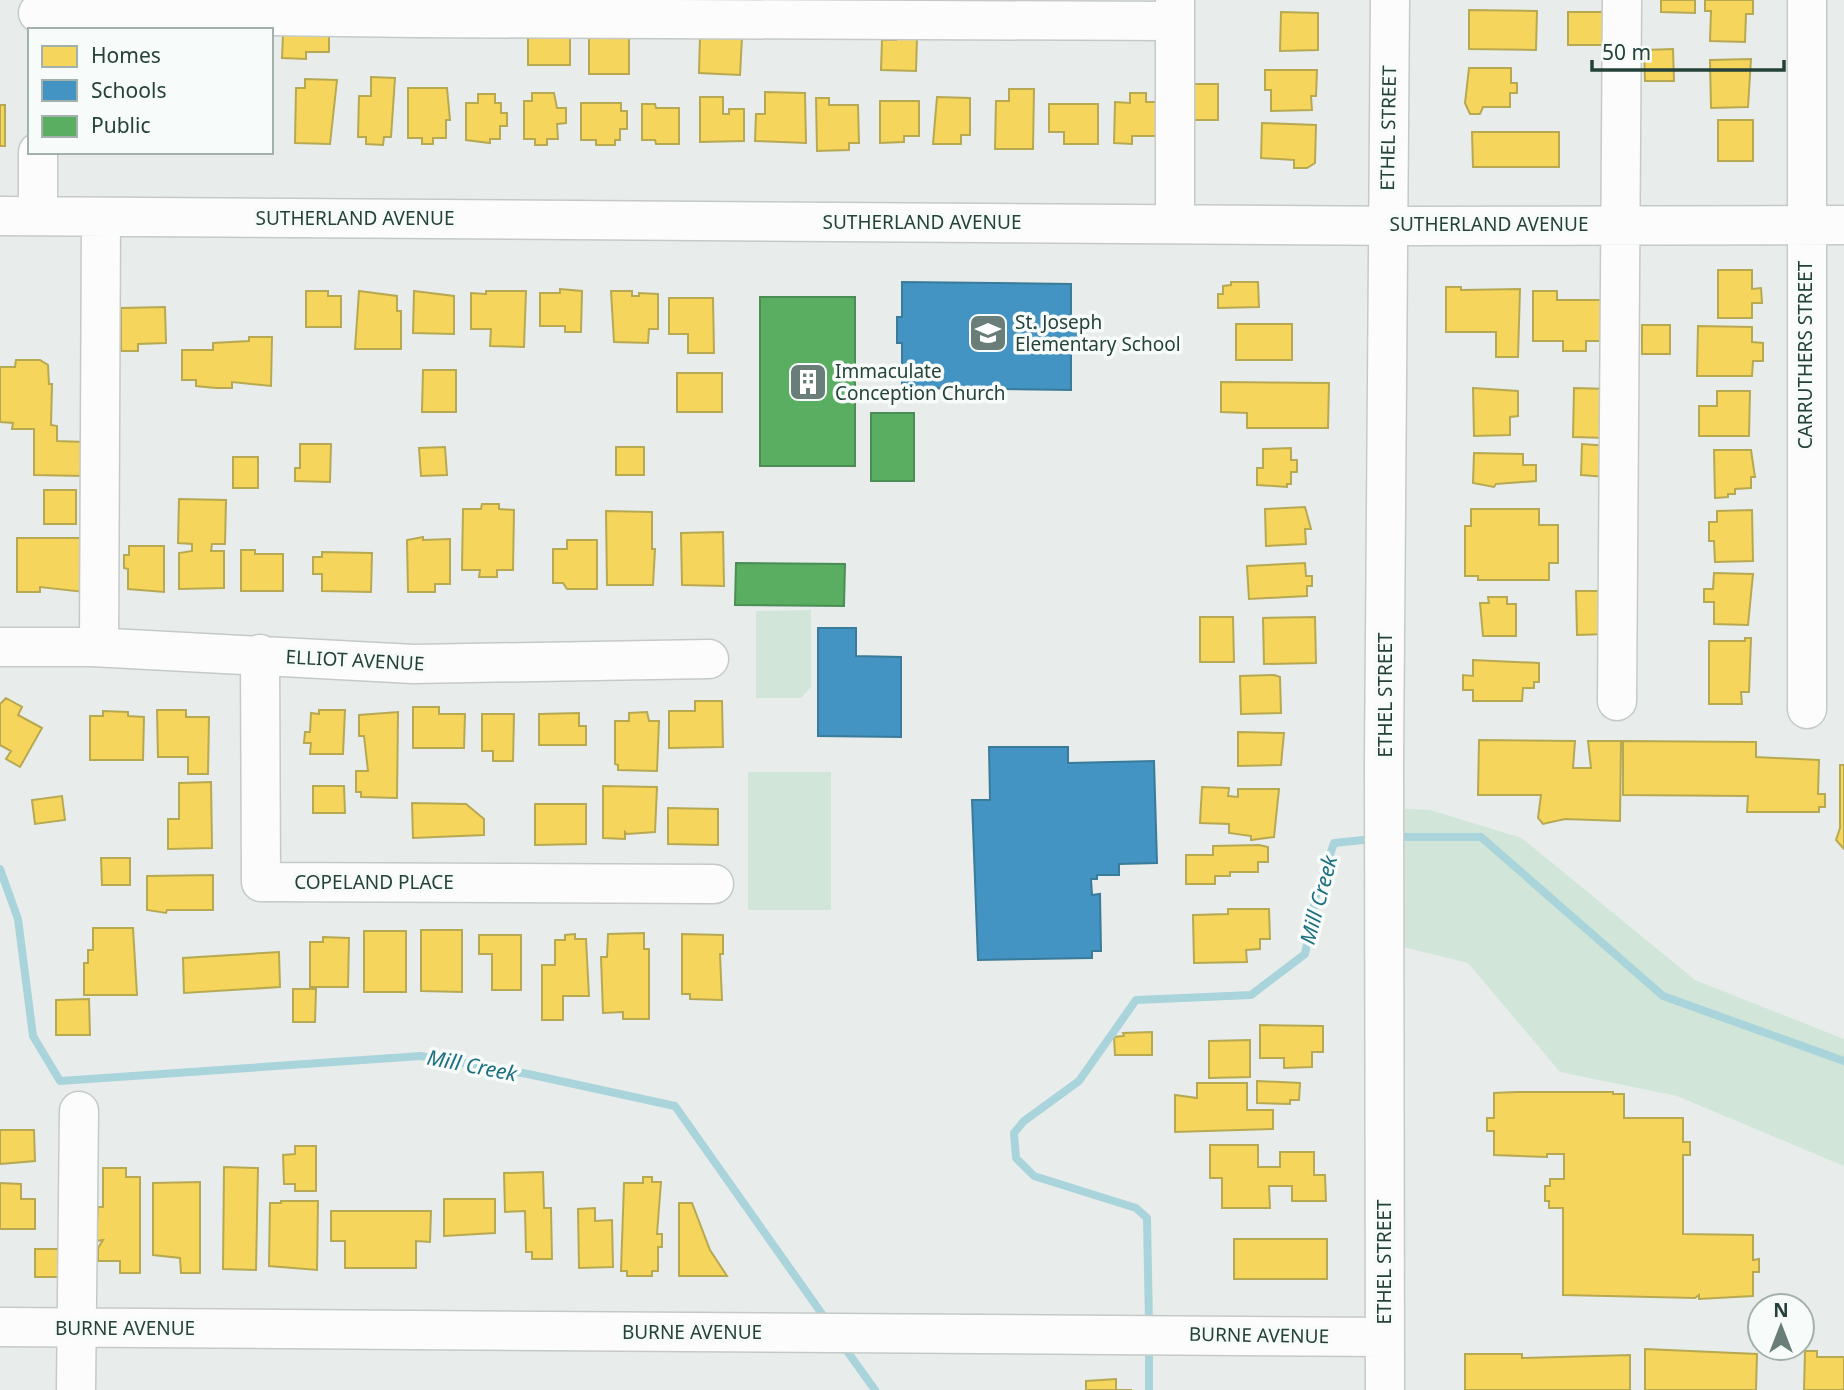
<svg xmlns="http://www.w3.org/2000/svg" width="1844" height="1390" viewBox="0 0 1844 1390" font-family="'Noto Sans',sans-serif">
	<rect width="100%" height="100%" fill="#e8edeb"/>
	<!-- green -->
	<path fill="#d1e6d8" d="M811,610V687L801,698H756V611Z
		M748,772H831V910H748Z
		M1392,808L1430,810L1522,838L1695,980L1844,1039V1166L1677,1096L1560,1072L1468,963L1395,945Z"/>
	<!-- homes -->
	<path fill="#f6d55c" stroke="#b7a952" stroke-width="2" d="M1661,0H1695V13L1661,12Z
		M1705,0H1753V14H1746L1745,42L1710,41L1711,11H1705Z
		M1469,10L1537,11L1536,50L1469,49Z
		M1281,12L1318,13V50L1280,51Z
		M1568,12H1610L1609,45H1568Z
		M329,29V52H306V59L282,58L283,35Z
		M528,33H570V65H528Z
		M589,33H629V74H589Z
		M896,35L917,36L916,71L881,70L882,40H896Z
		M700,36L742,37L740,75L699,73Z
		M1673,49L1674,81H1645L1644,50Z
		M1751,59L1748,107L1711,108L1710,60Z
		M1469,68H1511V83H1517V93H1510V107H1483L1480,114H1470L1465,103Z
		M1265,70H1317L1316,96H1311L1312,110L1271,111V90H1265Z
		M371,77L395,78L391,137H384L383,145L366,144V137H358L359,96H371Z
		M305,79L337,80L330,144L295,143L296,88H305Z
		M1194,84H1218V120H1193Z
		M408,88H447L450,120H446V138H433V144H422V138H408Z
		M1009,89H1034L1033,149H995L996,101H1009Z
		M765,92L805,93L806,143L755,141L756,114H765Z
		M532,93H554L557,108H566V123L557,124L558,139H547V145H535V139H524V101H532Z
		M1130,93H1146V102H1157L1156,136H1132V144L1114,143L1115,102L1130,103Z
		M478,94H495V103H501V113H507V126H500V139H490V143L466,140V103H478Z
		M700,97H723V114H729V109H744V141L700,142Z
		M937,97L970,98V135H961V144H933Z
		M816,98H829V105H858L859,143H849V150L817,151Z
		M880,101H919V136H904V142L880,143Z
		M581,103H621V111H627V129H620V140H615V145H596V140H581Z
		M642,104H655L656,108H679V144H656L655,140H642Z
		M1049,104H1098V144H1064V132H1049Z
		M0,105H5V146H0Z
		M1718,120H1753V161H1718Z
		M1262,123L1316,125L1315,163L1307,168H1294V160L1261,158Z
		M1472,132H1559V167H1473Z
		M1718,270H1752V289L1761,288L1762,303H1752V318H1718Z
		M1231,282H1258L1259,307L1218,308V294H1223V286L1231,285Z
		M1446,287H1461V290L1520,289L1518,357H1496V332H1446Z
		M560,289L582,291L581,332H565V326H540V293H560Z
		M306,291H328V296H341V327H306Z
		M359,291L397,296V311H401V349H355Z
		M414,291L454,296V334L413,333Z
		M486,291H526L524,347L490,346L491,329H471V293L486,294Z
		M611,291H632V296H639V293L658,294V329H649L648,343L614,342Z
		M1533,291H1557V300H1602V341H1586V351H1563V341H1533Z
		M669,298H713L714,353H688V334H669Z
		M165,307L166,343L138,344V351H121V308Z
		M1236,324H1292V360H1236Z
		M1642,325H1670V354H1642Z
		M1698,326L1752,327V342L1763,343V361H1753L1752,376H1697Z
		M249,337H272L271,386L232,382V388H216L196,386V380H182V350H213V343L249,341Z
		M16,360H40L48,365L49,384H52L51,425L57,426V441L84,442V476L34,475V429H12L13,423L0,422V367H15Z
		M423,370H456V412H422Z
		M677,373H722V412H677Z
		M1221,382L1329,383L1328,428H1247V413L1221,412Z
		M1473,388L1518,391V416L1510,417V435L1474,436Z
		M1574,388L1609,389L1607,438L1573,437Z
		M1717,391H1750L1749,436H1699V406H1717Z
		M300,444H331L330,482L295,481V468H300Z
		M1582,444L1608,446L1607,477L1581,475Z
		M445,447L447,475L421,476L419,448Z
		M616,447H644V475H616Z
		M1291,448V460H1297V472H1291V484H1287V487L1257,485V468H1263V449Z
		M1714,450H1751L1755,477H1751V488L1735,489V494H1728V497L1715,498Z
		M1474,453L1523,454V465H1536V481L1496,484L1494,487L1473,483Z
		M233,457H258V488H233Z
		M44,490H76V524H44Z
		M179,499L226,500L225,544H212L211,551H224V588L179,589V553L192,551V544L178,543Z
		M482,504H499V509L514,510L513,570H497V577H479L480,570H462L463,509H481Z
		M1305,507L1311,529H1305L1306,544L1266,546L1265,509Z
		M1471,509H1539V525H1558V563H1549V580H1478V576H1465V526H1471Z
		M1752,510L1753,561L1715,562L1714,541H1709V522H1717V511Z
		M606,511L652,512V549H655L653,585H607Z
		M723,532L724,586L682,585L681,533Z
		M423,537V540L450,539V584H435V592H408L407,540Z
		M17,538H85L84,592L40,587V592H17Z
		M567,540H597V589H567L563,583H553V549H567Z
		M129,546H164V592L128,589V569L124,568V555H129Z
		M241,550H255V554H283V591H241Z
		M322,552L372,553L371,592L322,591V574H313V557H322Z
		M1305,563L1306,576H1312V586H1307V596L1249,599L1247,566Z
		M1714,573L1753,574L1748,625L1714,624V602H1704V589H1713Z
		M1576,591H1606L1607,634L1577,635Z
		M1488,597H1507V604H1516V636H1483L1480,603H1489Z
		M1200,617H1233L1234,662H1200Z
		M1315,617L1316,663L1264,664L1263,618Z
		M1745,638H1751L1749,692H1741L1742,704H1709V641H1745Z
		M1473,660L1539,663V682H1534V688H1523L1522,701H1473V690H1463V675L1473,676Z
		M1274,675L1280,677L1281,713L1241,714L1240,676Z
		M6,698L22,707L18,715L42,728L20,767L6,759L11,751L0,745V704Z
		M695,701H722L723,747L669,748V711H695Z
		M413,707H439V714H465L464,748H413Z
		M157,710H186V717H209L208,774H188V757H158Z
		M319,710H345L343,754H310L311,743H304L305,732H310L311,713L319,714Z
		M103,711L128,712V716L144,717L143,760H90V716H103Z
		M398,712L397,798L361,797V792H356V771H368L364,736H359V715Z
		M647,712L649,721H659L657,771L618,770V765L615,764V721H629V713Z
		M579,713V726H586V745H539V714Z
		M482,714H514L513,761H493V751H482Z
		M1238,732L1284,733L1281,765L1238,766Z
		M1479,740L1575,741L1573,768H1591L1588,741H1621L1620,821L1565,819L1543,824L1538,818L1541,795H1478Z
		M1623,741L1756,742V757L1819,760L1818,794H1825V807H1819V812H1747L1748,796L1623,795Z
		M1840,765H1844V849L1836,840L1840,828Z
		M211,782L212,848L168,849V819H179V783Z
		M313,786H344L345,813H313Z
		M603,786L657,787L655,832L627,834L625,832V839L603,838Z
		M1202,787L1229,788L1228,796L1238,797V789H1279L1274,837L1251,840V836L1229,833V824L1200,823Z
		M62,796L65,820L35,824L32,800Z
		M412,803L466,804L484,819V835L413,838Z
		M535,804H586V844L535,845Z
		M668,808L718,809V845L668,844Z
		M1259,845L1268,847V862H1258V872H1230V876H1215V884H1186V855H1213V846Z
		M101,858H130V885H102Z
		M213,875V910H167L166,913L147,910V876Z
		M1228,909H1269L1270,939H1260V949L1246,950L1247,962L1194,963L1193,915L1228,914Z
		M93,928H133L137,995H84V963H88V950H93Z
		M421,930H462V992L421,991Z
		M364,931H406V992H364Z
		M644,933V949H649V1019H623V1012L603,1013L601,957H607L608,934Z
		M575,934V939H586L589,996H563V1020H542V965H555V940H565V935Z
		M682,934L723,935V954H720L722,1000L690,999V994H682Z
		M479,935H521V990H492V954H479Z
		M323,937L349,938L348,987H310V942H323Z
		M279,952L280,987L184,993L183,958Z
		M293,989H316L315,1022H293Z
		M89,999L90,1035H56V1000Z
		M1260,1025L1323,1026V1052H1312V1067L1284,1068V1058H1260Z
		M1152,1032V1055H1115L1114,1037L1124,1036L1123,1033Z
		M1250,1040V1077L1209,1078V1041Z
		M1257,1081L1300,1083L1299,1100H1290V1104L1257,1103Z
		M1197,1083H1247V1110H1273V1129L1175,1132V1095L1197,1098Z
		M1517,1092H1613V1094H1624V1118H1683V1142H1690V1155H1683V1234L1753,1235V1260L1759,1259V1272H1753V1296L1699,1299V1295L1695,1298L1563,1295V1208H1549V1201H1545V1186H1550V1179H1564V1154H1547V1157L1494,1155V1131H1487V1118H1494V1093Z
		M0,1130H34L35,1161L0,1164Z
		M1210,1145H1258V1167H1280V1152H1314V1175H1325L1326,1201H1292V1186H1269L1270,1208H1222V1178H1210Z
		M295,1146H316V1191H295V1184H284L283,1155L295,1154Z
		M224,1167L258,1168L256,1270L223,1269Z
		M103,1168H126V1177H140V1273H120V1261H98V1248L103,1240L96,1241L98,1207H103Z
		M543,1172L544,1208H551L552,1259H532V1252H526L525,1211L505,1212L504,1173Z
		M643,1177H652V1182H661L657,1234H662V1247H658V1271H652V1276H627V1271H621L624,1183H643Z
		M200,1182V1273H181L180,1258L153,1255V1183Z
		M0,1183L21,1184V1199H35V1229H0Z
		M444,1199H495V1233L444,1236Z
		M281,1201H318L317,1270L269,1266L270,1203H281Z
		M679,1203H692L710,1250L727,1276H679Z
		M595,1208V1221L612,1220L613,1267L579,1268L578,1209Z
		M331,1211H431L430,1242L416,1241V1268H345V1241H331Z
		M1234,1239H1327V1279H1234Z
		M35,1249H60V1277H35Z
		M1645,1349L1757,1354L1756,1390H1645Z
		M1805,1351H1817V1357H1844V1390H1804Z
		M1465,1354H1522V1358L1630,1355V1390H1465Z
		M1116,1379V1390H1132H1086V1381Z"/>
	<!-- schools -->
	<path fill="#4393c3" stroke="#3a7b9a" stroke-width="2" d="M902,282L1071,284V322L1079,323V344H1071V390L902,388V343H897V317H902Z
		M818,628H856V656L901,657V737L818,736Z
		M989,747H1068V763L1154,761L1157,863L1119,864V875H1097V879H1091L1092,895L1100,894L1101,951H1092V958L978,960L972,800H990Z"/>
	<!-- public -->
	<path fill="#5aae61" stroke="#4a8e55" stroke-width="2" d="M760,297H855V466H760Z
		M871,413H914V481H871Z
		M736,563L845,564L844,606L735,605Z"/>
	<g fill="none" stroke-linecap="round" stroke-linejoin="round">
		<!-- stream -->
		<path stroke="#a9d4db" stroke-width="8" d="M1393,837H1481L1663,996L1844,1061
			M0,869L18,919L33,1036L60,1081L421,1056L528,1074L675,1106L827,1321
			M1149,1325L1147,1218L1136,1208L1034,1176L1016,1158L1014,1133L1024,1121L1079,1081L1136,1000L1251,995L1305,954L1316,896L1334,843L1373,839
			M842,1344L875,1390
			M1149,1345V1390"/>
		<defs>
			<path id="minor" d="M1175,0V224
				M38,13L414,18L1175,21
				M0,216L1413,226L1844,225
				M38,216V152
				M0,647H92L413,664L709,659
				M99,647L101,217
				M260,654L261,882L714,884
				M1617,701L1622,0
				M1807,709V0
				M0,1327L1384,1337
				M76,1390L79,1111
				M1385,1390L1384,763L1390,0"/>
		</defs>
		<!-- minor casing -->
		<use href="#minor" stroke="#c5cac8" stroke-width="41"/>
		<!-- minor -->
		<use href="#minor" stroke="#fcfcfc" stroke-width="38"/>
	</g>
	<!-- icons -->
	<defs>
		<symbol id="school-square" viewBox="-11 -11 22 22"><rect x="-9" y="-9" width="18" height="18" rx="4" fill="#697e78" stroke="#f7fbf9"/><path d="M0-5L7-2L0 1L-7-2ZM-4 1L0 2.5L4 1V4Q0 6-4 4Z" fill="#fff"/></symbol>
		<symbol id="building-square" viewBox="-11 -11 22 22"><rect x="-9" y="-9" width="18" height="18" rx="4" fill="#697e78" stroke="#f7fbf9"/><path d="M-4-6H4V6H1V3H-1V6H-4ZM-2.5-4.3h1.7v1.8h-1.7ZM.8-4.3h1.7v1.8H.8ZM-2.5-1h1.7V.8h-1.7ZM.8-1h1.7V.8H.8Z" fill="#fff"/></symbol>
	</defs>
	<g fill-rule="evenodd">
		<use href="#school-square" x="966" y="311" width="44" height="44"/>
		<use href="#building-square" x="786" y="360" width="44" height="44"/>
	</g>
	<g text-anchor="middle" stroke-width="7" stroke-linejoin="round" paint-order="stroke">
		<!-- street labels -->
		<g font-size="19" fill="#24423a" stroke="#f7fbf9">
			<text transform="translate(1388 128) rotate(-89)" y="7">ETHEL STREET</text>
			<text x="355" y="225">SUTHERLAND AVENUE</text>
			<text x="922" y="229">SUTHERLAND AVENUE</text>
			<text x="1489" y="231">SUTHERLAND AVENUE</text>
			<text transform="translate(1805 355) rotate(-90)" y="7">CARRUTHERS STREET</text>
			<text transform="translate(355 660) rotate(3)" y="7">ELLIOT AVENUE</text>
			<text transform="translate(1385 695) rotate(-90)" y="7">ETHEL STREET</text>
			<text x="374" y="889">COPELAND PLACE</text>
			<text transform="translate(1384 1262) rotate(-90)" y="7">ETHEL STREET</text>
			<text x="125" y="1335">BURNE AVENUE</text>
			<text x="692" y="1339">BURNE AVENUE</text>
			<text transform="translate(1259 1335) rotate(1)" y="7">BURNE AVENUE</text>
		</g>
		<!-- poi labels -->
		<g font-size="19" fill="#24423a" stroke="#f7fbf9" text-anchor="start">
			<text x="1015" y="329">St. Joseph<tspan x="1015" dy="22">Elementary School</tspan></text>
			<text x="835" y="378">Immaculate<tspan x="835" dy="22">Conception Church</tspan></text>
		</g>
		<!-- water labels -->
		<g font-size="21" font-style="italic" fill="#1c6f80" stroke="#f7fbf9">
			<text transform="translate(1319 900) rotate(-75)" y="7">Mill Creek</text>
			<text transform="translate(472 1066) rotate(11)" y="7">Mill Creek</text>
		</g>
	</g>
	<!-- legend -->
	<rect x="28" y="28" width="245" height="126" fill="#f7fbf9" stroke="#a3b1ad" stroke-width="2"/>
	<rect x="42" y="46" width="35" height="21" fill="#f6d55c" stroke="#a3b1ad" stroke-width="2"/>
	<text x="91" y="63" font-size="21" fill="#24423a">Homes</text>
	<rect x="42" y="80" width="35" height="21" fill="#4393c3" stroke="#a3b1ad" stroke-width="2"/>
	<text x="91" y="98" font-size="21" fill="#24423a">Schools</text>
	<rect x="42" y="116" width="35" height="21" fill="#5aae61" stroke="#a3b1ad" stroke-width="2"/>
	<text x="91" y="133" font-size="21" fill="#24423a">Public</text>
	<!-- north arrow -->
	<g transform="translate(1781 1327)"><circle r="33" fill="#f7fbf9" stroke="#a3b1ad" stroke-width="2"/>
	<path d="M0-5L12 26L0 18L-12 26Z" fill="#697e78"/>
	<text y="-10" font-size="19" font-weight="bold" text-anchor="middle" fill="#24423a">N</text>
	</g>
	<!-- scale -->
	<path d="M1592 60v10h192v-10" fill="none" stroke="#24423a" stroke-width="3.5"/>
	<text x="1602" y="60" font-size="21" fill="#24423a" stroke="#f7fbf9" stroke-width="5" paint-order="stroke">50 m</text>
</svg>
